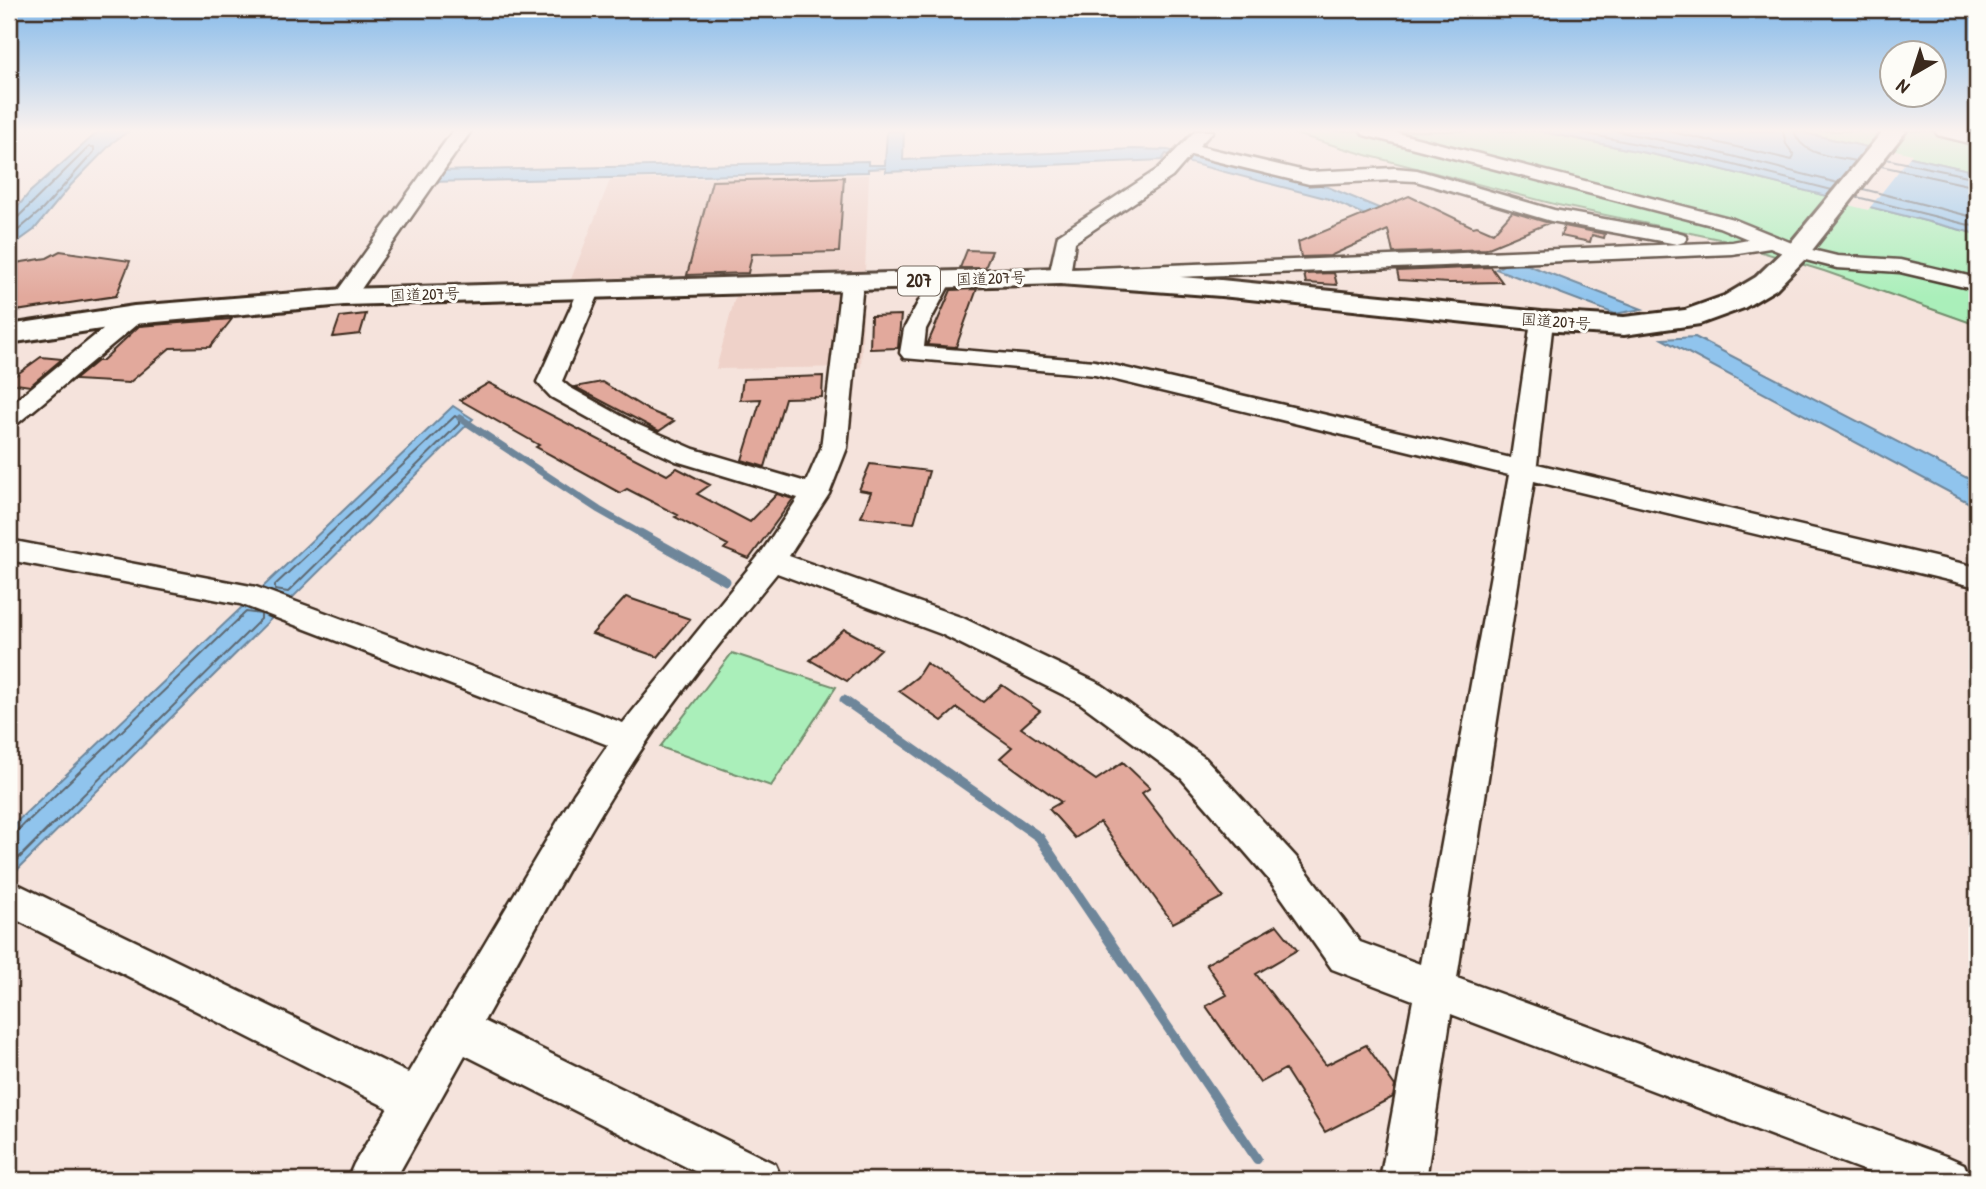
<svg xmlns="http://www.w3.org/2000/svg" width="1986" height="1189" viewBox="0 0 1986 1189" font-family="'Patrick Hand','Klee One',sans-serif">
	<rect width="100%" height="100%" fill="#f5e3dc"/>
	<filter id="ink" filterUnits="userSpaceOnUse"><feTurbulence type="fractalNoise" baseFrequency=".0143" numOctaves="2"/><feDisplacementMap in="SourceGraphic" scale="14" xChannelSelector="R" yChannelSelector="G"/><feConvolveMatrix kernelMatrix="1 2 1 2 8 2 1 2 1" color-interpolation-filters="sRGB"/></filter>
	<g filter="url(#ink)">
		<!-- built -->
		<path fill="#efd2c9" d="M869,175L861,367L716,369L734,301L747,275L571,279L610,180Z"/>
		<!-- green -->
		<path fill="#aaefba" stroke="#728c6c" stroke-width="2" d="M1285,131H1539L1704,165L1977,234V325L1824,271L1719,239L1558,205L1370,156Z
			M1796,131H1977V172Z
			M732,653L836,687L771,786L660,747Z"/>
		<!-- water -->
		<path fill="#90c4ed" stroke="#6e869a" stroke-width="2" d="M99,131H129L113,142L71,185L34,230L9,248V217L30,192Z
			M887,131H904L903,160L1133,149L1168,150L1191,156L1194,153L1328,187L1473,247L1470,250L1446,251L1329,199L1186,162L1188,159L1166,154L1162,160L886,172V168L868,169V172L429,182L437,171L868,161V165H885Z
			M1539,131H1796L1977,172V234L1704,165Z
			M1507,263L1528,265L1642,309L1615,314L1496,269Z
			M1695,337L1977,483V507L1662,339Z
			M453,406L473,419L9,878V829Z"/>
		<!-- pier -->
		<path fill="#f5e3dc" d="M1871,144L1912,154L1868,210L1825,199Z"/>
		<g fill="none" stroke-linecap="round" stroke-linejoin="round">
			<!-- shore-far1 -->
			<path stroke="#5d6871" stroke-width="2" d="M1573,131L1706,158L1832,190
				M1616,131L1708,150L1838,183
				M1668,131L1792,160L1794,155L1786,144L1783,131
				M1794,131C1802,157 1834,156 1856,161
				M1886,159L1977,178
				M1881,166L1977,187
				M1863,189L1977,218
				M1857,197L1977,227
				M9,221L16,219L89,147H94V152L43,209L9,238
				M455,416L459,419V424L288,592L275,590V585Z
				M26,823L246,612L261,614V619L55,823"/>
			<!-- shore -->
			<path stroke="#5d6871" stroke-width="2.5" d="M9,833L17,831L27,821
				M9,868L56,821"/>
			<!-- stream-far2 -->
			<path stroke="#6e869a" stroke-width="7" d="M460,418L599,510L643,535"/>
			<!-- stream-far1 -->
			<path stroke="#6e869a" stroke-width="9" d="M640,533L726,581
				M844,700L1019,823"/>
			<!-- stream -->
			<path stroke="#6e869a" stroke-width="10" d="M1016,821L1039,837L1257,1159"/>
		</g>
		<!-- building -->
		<path fill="#e2a99c" stroke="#3b2a1e" stroke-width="2" d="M844,177L839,252L752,254L748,273L687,275L712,181Z
			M1409,196L1473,227L1477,226L1493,233L1512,212L1549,223L1486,249L1393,253L1388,230L1330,256L1301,257L1298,242Z
			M1564,226L1605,234L1604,238L1592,235L1590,242L1561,236Z
			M967,250L992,251L985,268H960Z
			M60,251L130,261L116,296L9,312V276L16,263L47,258Z
			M1491,267L1502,282L1449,283L1399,280L1397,271Z
			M1334,273L1337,285L1306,283L1304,274Z
			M977,289L956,347L927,345L951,290Z
			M366,314L360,334L333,337L340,317Z
			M901,315L898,348L870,349L871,316Z
			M232,319L210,347L170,348L129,383L74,380L97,361H102L139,326Z
			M41,357L62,359L30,386L9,383V380Z
			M823,376L822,397L785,398L765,467L742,460L761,399L740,400L743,379Z
			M602,382L648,410L674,421L659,431L575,387Z
			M489,383L667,475L677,468L710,485L697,494L750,522L777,494L793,499L749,559L724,549L728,545L675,517L678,515L627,489L620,493L536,447L539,445L460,400Z
			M870,464L929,471L914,523L861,517L871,492L859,490Z
			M626,597L690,619L658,657L592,634Z
			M844,629L881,649L847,681L810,660Z
			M926,663L983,702L1002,685L1040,711L1021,728L1096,780L1123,762L1150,788L1142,793L1223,897L1173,923L1100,822L1075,838L1049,809L1061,802L1000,758L1012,747L957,708L942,721L899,691L917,677Z
			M1277,925L1297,950L1256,974L1326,1065L1366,1045L1395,1086L1393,1097L1325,1132L1285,1069L1260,1083L1206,1006L1227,995L1206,964Z"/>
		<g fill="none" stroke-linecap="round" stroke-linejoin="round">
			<defs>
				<path id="minor" d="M453,131H471L352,302H336L333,297Z
					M1195,131H1213L1199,146L1309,172L1395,168L1417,170L1554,210L1677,232L1684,234L1687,238L1684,242L1677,244L1551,221L1416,181L1395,180L1309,184L1191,155L1172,177L1075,242L1071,269L1732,242L1748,239L1719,227L1364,135L1361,131H1390L1733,219L1804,248L1837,256L1900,260L1977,278V290L1900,272L1837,268L1790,256L1770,248L1732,254L1060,282L1053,280L1049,276L1058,235L1158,169Z
					M1935,131H1963L1977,135V145L1938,135Z
					M941,274L949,275L952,280L926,329L924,347L1095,361L1511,458L1531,321L1534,316H1550L1553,321L1537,464L1977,567V587L1534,481L1457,978L1948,1157L1964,1164L1971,1180H1889L1451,1014L1426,1180H1380L1413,1000L1332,969L1270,881L1181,778L1080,703L941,634L777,573C730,631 682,688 641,750C583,837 535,930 484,1021L775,1164L782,1180H712L465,1055L395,1180H347L354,1164L388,1108L9,916V880L408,1073L574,794L608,745L240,604L9,560V540L256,587L623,723L761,553L798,498L676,461L616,433L551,397L537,382L579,289L582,284H598L601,289L562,381L569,387L634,423L694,449L806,482L821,448L841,283L844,278H860L863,283L847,448L829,494L789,556L963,618L1102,685L1205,758L1296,857L1360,942L1420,964L1509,475L1095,375L904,358L900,353L904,329L930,280L933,275Z
					M134,308L142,310L145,315L142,320L18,423L9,425V406L126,310Z"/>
				<path id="highway" d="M1883,131H1906L1806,258L1776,289L1744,308L1700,324L1624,335L1542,330L1221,296L1060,284L344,305L134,324L9,343V325L134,306L344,289L1060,268L1221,280L1542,312L1624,317L1685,310L1724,296L1756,277L1788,246Z"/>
			</defs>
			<!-- minor casing -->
			<use href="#minor" stroke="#3b2a1e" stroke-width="5"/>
			<!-- highway casing -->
			<use href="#highway" stroke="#3b2a1e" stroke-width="6"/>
			<!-- minor -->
			<use href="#minor" fill="#fdfcf7" fill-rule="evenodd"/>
			<!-- highway -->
			<use href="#highway" fill="#fdfcf7" fill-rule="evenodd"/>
		</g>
	</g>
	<!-- sky -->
	<linearGradient id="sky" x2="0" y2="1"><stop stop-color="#85baea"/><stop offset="0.44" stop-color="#faf2ef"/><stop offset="1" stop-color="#faf2ef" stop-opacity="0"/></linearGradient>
	<rect width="1986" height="297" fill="url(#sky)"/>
	<g text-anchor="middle" stroke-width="6" stroke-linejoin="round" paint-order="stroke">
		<!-- far-street labels -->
		<g font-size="16" fill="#3b2a1e" stroke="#fdfcf7">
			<text transform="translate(991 278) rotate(-2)" y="6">国道207号</text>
			<text transform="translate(425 294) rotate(-2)" y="6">国道207号</text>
			<text transform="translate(1556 321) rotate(4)" y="6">国道207号</text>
		</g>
		<!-- shield labels -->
		<rect fill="#fdfcf7" stroke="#75695f" stroke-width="2" x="898" y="266.5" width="42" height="29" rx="5"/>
		<g font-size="18" font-weight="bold" fill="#3b2a1e">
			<text x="919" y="287">207</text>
		</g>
	</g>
	<!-- margin -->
	<rect width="1986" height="1189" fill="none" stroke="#fdfcf7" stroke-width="35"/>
	<rect x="18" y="18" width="1951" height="1154" fill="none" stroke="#3b2a1e" stroke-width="2.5" filter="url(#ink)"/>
	<!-- north arrow -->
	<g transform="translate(1913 74) rotate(219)"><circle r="33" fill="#fdfcf7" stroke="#afa8a0" stroke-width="2"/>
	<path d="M0-5L12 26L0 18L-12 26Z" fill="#3b2a1e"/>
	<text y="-10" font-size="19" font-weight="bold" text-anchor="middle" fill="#3b2a1e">N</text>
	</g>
</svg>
